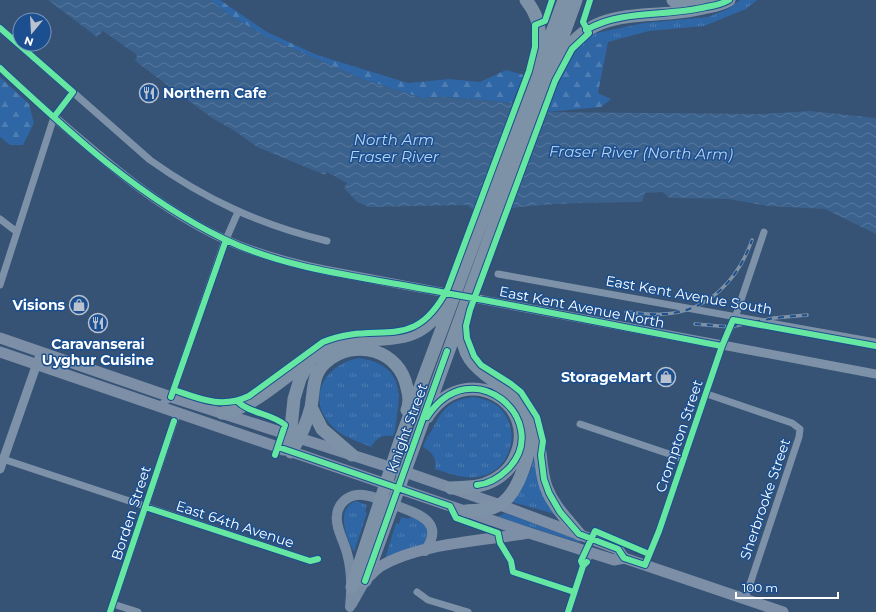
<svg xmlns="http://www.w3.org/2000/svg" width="876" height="612" viewBox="0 0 876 612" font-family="Montserrat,sans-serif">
	<defs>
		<pattern id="grass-tufts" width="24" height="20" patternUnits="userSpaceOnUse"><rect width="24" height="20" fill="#2f66a5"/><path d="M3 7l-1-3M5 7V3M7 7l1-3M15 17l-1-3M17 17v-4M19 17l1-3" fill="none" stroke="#4e7db2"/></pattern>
		<pattern id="forest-firs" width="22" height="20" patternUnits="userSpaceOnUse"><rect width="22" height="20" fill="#2f66a5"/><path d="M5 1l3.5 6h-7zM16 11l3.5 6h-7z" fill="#4e7db2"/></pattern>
		<pattern id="water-waves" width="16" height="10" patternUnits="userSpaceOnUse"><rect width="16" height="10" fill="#3b618d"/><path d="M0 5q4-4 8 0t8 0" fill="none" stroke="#58799e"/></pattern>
	</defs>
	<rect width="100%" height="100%" fill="#365274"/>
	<!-- grass -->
	<path fill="url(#grass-tufts)" d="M740,0H757L746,9L704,26L649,31L608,42L578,47L596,33L644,23L708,17L728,9Z
		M359,358C394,363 403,383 397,415C396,423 396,429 393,436C382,435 377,437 371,447C358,441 341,437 331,425C305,397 326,364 359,358Z
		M474,397C483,399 492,401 499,407C523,430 511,473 477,477C463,479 448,473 435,469C437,458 432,452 423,447C425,440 428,436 432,430C442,409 449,400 474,397Z
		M535,454L555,514L512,502L530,472Z
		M356,501L367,505L365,512L367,513L354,552C346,538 335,508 356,501Z
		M505,513L581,541L580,543L498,517Z
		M401,517L409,519L410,517C426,522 431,528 424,544L385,559L396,523L399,524Z"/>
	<!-- forest -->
	<path fill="url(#forest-firs)" d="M210,0H220L267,32L317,55L408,83L450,79L480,82L506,70L524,75L512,103L445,97L422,98L365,80L268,38L229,15Z
		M608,42L598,93L611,99L601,107L547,112L563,73L578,47Z
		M0,77L29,104L34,123L23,145H10L0,137Z"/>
	<!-- water -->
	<path fill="url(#water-waves)" d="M48,0H210L231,16L268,38L365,80L422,98L445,97L512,103L547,112L760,114L810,111L876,118V234L825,209L768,206L728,199L670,198L662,192L645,193L642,202C588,203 532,202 478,214L467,205L369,207L357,202L344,188L347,183L327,172L325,175L257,147L235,131L212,118L135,61L137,55L103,31L97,37Z"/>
	<!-- pier -->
	<path fill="#365274" d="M516,102L546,110L509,211L499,212L488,220L475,214Z"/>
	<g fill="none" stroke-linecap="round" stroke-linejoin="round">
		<!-- minor -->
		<path stroke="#7d92a8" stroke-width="7" d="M0,28L150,160C206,200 261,225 327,241
			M0,68L54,117
			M0,219L17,232
			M498,274L876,342
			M0,285L54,117L73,92
			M707,394L792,423L800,429L799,437L745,599
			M158,407L171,397L223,246L238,212
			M580,424L684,459
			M0,458L310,561L318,559
			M645,565L659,531L722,346L736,315L764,232
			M583,566L581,561L585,551
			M417,592L428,600L468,612
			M113,604L138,612
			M110,612L177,414
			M568,612L583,566L586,563L590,553"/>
		<!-- tertiary -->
		<path stroke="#7d92a8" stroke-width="9" d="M54,117C108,164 161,210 226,240C257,254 291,263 324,270L876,374
			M0,469L41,352"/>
		<!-- secondary -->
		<path stroke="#798da4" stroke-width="10" d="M352,604L365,581
			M350,607C352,589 352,571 347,553C344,541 335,527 337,515C338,504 347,496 357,495C367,493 383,501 392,504C415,513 447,520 425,551"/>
		<!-- primary -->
		<path stroke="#7d8ea7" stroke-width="11" d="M0,338L171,397L408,473L500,505L618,549L624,558
			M0,352L529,533L614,560L624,558L783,612
			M365,580C370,576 375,570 381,566C419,543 484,541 528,533"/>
		<!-- motorway -->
		<path stroke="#7e92a7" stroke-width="13" d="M526,0C540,18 541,31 538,53
			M673,0L679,2L702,1
			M559,62C593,1 646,22 703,8C712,6 721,5 729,0
			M462,322C458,375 499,373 523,409C525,411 536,431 537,433C541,450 540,470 546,487C553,506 567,519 579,534
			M311,407L322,429L352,455
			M222,413C259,408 299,360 335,345C345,341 354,341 365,340C405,338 424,338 447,301
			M427,417C464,358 543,402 514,460C509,471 497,480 485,484C475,488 462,487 451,488
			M283,449L291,428L294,399L300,379L309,362
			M291,452C300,438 307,423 311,407C314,391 312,374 326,362C355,337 400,350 407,388C409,395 410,403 407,410
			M466,511C477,510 489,511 499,505C519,494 532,450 530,428
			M365,581L576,0
			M352,587L399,444L564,0"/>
		<defs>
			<path id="rail" d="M626,312C639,313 651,315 663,314C708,312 738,280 752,240
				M695,324L730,327L774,318L807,315"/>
		</defs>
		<!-- rail casing -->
		<use href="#rail" stroke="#7e92a7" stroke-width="3.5"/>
		<!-- rail -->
		<use href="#rail" stroke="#1b4f8f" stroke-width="2" stroke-dasharray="6" stroke-linecap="butt"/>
		<defs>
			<path id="cycleway" d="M590,0L583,22L589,33L572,49L555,81L470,310L466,326L467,338L474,356L481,365L511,384L521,392L537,417L543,441L541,455L544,479L549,493L560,512L579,534L618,549L624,558L645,565L659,531L722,346L733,320L876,346
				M0,28L73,92L54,117
				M586,30C622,9 667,17 706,7C714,6 722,4 729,0
				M0,68C69,132 138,197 224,239C286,269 358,276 424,289C524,307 623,327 722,346
				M174,390C200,399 222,409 249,396L323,342C379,319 413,356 448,288L529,71L535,47V25L545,21L552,0
				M171,397L226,240
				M237,401C250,414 271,413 285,425L275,455
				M427,417C472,348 553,421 509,468C500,477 489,484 477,485
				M278,447L450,506L456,518L498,533L500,543L511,561L513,572L574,592
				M145,507L310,561L318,559
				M583,566L581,561L595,531L649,554
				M365,581L447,351
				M110,612L174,421
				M568,612L583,566L587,562"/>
		</defs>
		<!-- cycleway casing -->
		<use href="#cycleway" stroke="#1b4f8f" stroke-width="8"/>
		<!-- cycleway -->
		<use href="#cycleway" stroke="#66e7a1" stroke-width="6"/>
	</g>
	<!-- icons -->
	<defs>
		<symbol id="restaurant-ring" viewBox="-11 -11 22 22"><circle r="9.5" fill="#1b4f8f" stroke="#b9c2ce" stroke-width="1.5"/><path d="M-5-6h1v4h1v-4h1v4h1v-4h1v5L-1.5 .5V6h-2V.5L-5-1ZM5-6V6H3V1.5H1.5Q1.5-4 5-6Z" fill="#b9c2ce"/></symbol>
		<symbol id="shop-ring" viewBox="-11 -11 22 22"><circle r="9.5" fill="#1b4f8f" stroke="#b9c2ce" stroke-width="1.5"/><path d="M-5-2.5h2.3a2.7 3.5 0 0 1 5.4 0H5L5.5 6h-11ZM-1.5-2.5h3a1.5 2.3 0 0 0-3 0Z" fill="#b9c2ce"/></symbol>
	</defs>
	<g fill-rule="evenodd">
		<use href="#restaurant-ring" x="138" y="82" width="22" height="22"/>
		<use href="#shop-ring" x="68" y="294" width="22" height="22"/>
		<use href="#restaurant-ring" x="87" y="312" width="22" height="22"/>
		<use href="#shop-ring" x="655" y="366" width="22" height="22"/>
	</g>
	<g text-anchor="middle" stroke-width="3" stroke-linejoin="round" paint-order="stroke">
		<!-- poi labels -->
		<g font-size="14" font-weight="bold" fill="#fff" stroke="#1b4f8f" text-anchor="end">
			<text x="163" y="98" text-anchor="start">Northern Cafe</text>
			<text x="65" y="310">Visions</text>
			<text x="98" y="349" text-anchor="middle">Caravanserai<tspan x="98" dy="16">Uyghur Cuisine</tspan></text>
			<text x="652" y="382">StorageMart</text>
		</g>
		<!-- street labels -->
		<g font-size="14" fill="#fff" stroke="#1b4f8f">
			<text transform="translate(689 295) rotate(10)" y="5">East Kent Avenue South</text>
			<text transform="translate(582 307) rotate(11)" y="5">East Kent Avenue North</text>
			<text transform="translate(407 428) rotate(-70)" y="5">Knight Street</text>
			<text transform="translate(679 436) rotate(-71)" y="5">Crompton Street</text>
			<text transform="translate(765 499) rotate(-71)" y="5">Sherbrooke Street</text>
			<text transform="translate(131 513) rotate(-72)" y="5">Borden Street</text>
			<text transform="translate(235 524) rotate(18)" y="5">East 64th Avenue</text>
		</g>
		<!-- water labels -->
		<g font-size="15" font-style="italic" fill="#b5d3f5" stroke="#1b4f8f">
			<text x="394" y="145">North Arm<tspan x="394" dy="17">Fraser River</tspan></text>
			<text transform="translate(641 153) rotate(1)" y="5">Fraser River (North Arm)</text>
		</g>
	</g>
	<!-- north arrow -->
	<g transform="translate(32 32) rotate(198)"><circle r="19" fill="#1b4f8f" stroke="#7695bc"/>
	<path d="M0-3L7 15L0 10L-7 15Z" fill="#b9c2ce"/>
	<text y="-6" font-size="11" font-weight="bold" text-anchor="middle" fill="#ffffff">N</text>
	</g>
	<!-- scale -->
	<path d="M736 592v6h102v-6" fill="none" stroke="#ffffff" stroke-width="2"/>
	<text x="742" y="592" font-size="12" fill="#ffffff" stroke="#1b4f8f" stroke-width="3" paint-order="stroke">100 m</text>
</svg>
